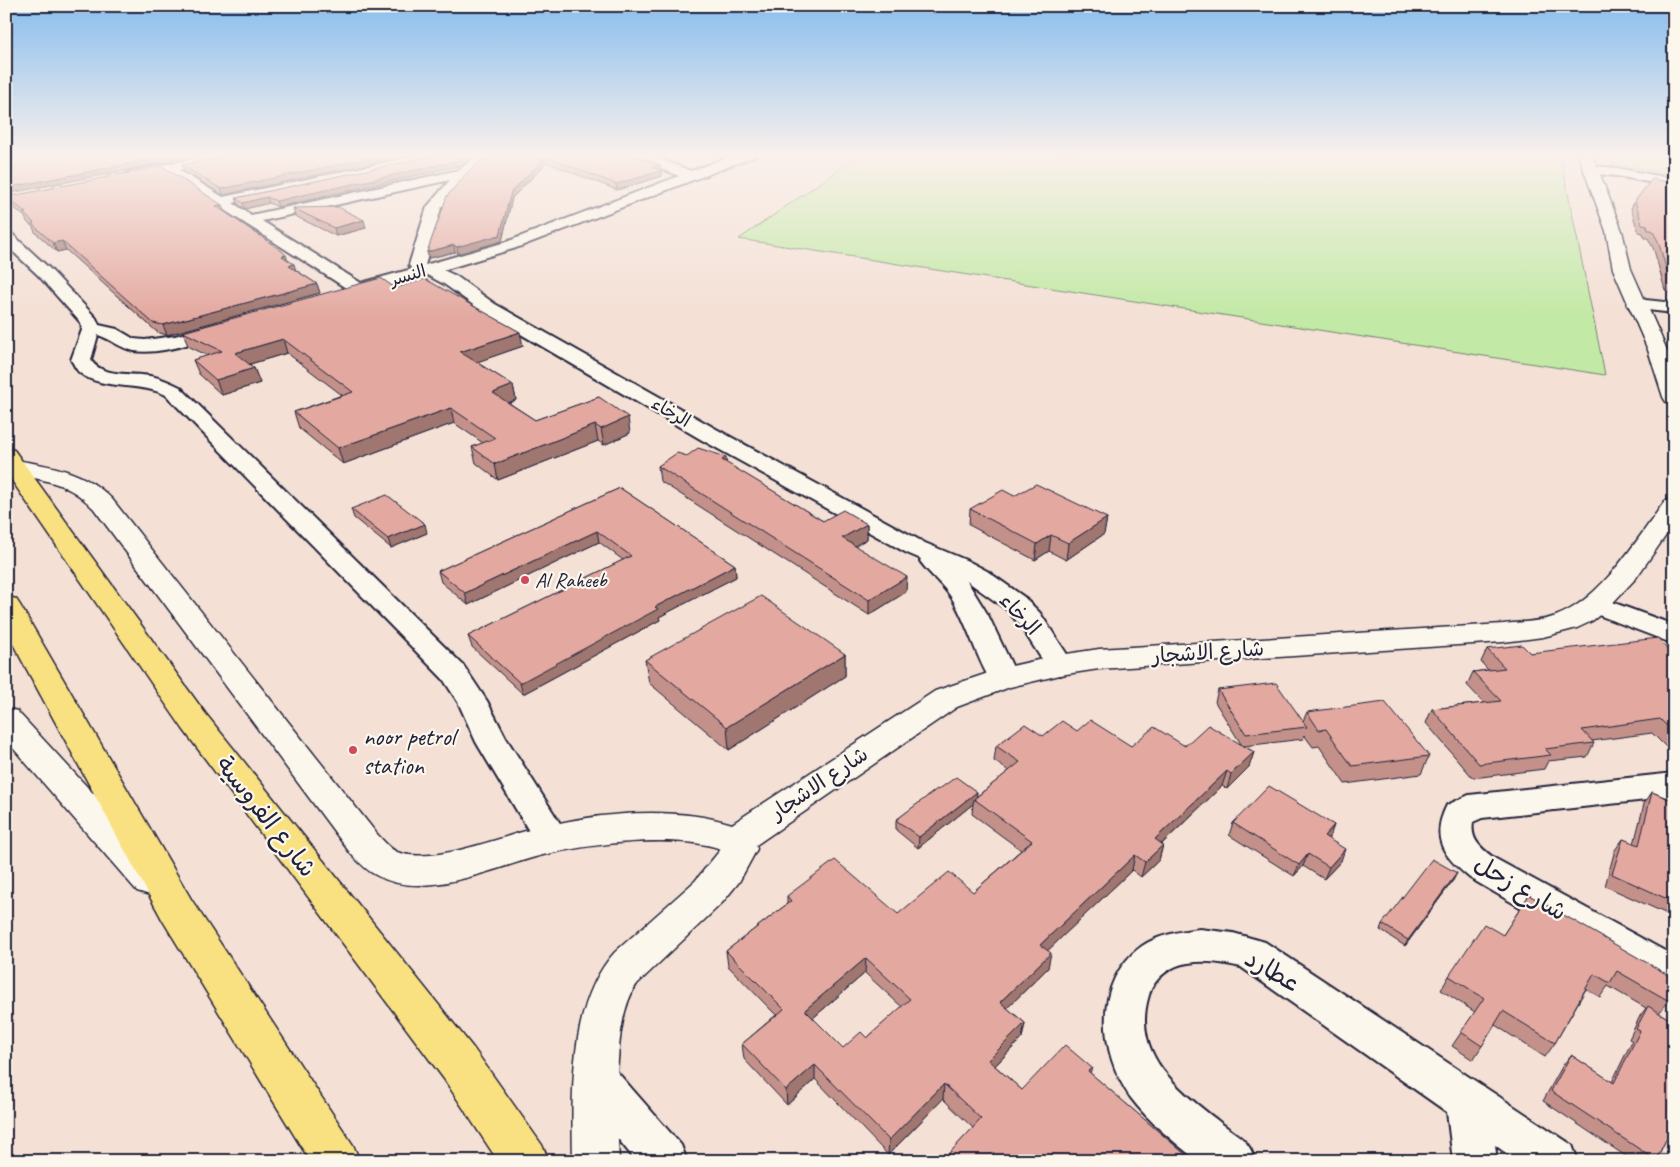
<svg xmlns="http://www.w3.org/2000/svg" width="1680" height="1167" viewBox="0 0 1680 1167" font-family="Caveat,'Playpen Sans Arabic',sans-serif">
	<rect width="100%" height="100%" fill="#f4e0d5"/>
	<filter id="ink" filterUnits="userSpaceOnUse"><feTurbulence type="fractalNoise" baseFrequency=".02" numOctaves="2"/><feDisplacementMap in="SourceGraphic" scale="10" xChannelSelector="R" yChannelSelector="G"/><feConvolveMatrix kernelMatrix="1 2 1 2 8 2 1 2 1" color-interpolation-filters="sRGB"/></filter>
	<g filter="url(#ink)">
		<!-- green -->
		<path fill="#c2e9a5" stroke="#728670" d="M862,154H1560L1605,375L739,239Z
			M1610,154H1674V175L1612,163Z"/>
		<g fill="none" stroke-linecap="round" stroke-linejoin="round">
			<defs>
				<path id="street" d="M218,154H244L238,158L179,170L223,197L425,154H449L443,158L233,203L251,215L459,170L479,154H493L468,176L441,208L425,265L506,242L679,176L633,157L631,154H648L691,171L737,154H755L753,157L516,248L443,270L456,276L495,304L718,430L925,543L968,561L987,571L1024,597L1040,613L1074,665L1070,672L1060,675L1050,672L1020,625L1006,609L967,581L988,615L1018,678L1013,685L1003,688L993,685C976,658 969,627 953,600C944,585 930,575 920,561L921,559L907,553L702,440L483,312L444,284L427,275L359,295H347L345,291L346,288L165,172L131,179L124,175L131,171ZM450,180L427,207L409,265L412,269L361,283L262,221Z
					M1591,166L1617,168L1674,179V187L1617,176L1586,173L1584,170L1586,167Z
					M6,231L11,233L50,269L96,318L99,325L117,329L134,339L145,340L175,336L219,324L225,325L228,329L225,333C197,341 164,355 134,351C120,348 111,339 98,335L91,360C100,377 133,373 150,376C161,378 170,382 180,387L463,665L487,701L506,738L563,828L568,838L563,848L551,851L539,848L476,742L458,702L443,679L166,395C140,382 101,390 80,373C76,370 74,364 71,360L82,330L81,323L38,275L6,245Z
					M1636,299L1674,303V313L1630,308L1627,304L1630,300Z
					M1598,597L1674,625V644L1588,611L1585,605L1588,599Z
					M1674,773V797L1482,818L1473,822C1470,840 1481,848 1494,858L1674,956V993L1660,988L1470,878C1443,856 1430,838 1447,805L1469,795Z
					M1200,929L1233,933L1265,942L1572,1145L1578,1161H1517L1495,1145L1497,1161H1453L1447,1112L1241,967C1223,963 1206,960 1188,963C1171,965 1154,978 1149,995C1131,1053 1176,1088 1217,1120C1226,1128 1243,1136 1249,1147C1252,1151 1253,1156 1255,1161H1198C1174,1142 1149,1122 1131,1098C1099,1053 1092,982 1142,946C1158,935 1181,931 1200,929Z
					M597,1060L612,1066L681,1145L687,1161H636L582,1094L576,1080L582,1066Z"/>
				<path id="secondary" d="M1578,154H1592L1622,231L1631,269L1674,366V403L1666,402L1663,397L1648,350L1613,269L1606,231Z
					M15,460C52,466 85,471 112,499L377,834C383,840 391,851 400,853C432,863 491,841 522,832C585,814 669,804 732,824L935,691L1003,668L1060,655L1099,649L1503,624C1520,622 1540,622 1556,616C1602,599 1637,539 1665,501L1674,499V524L1636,578L1607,609L1592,621L1577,628L1543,637L1503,642L1099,669L1060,675L1010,687L957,707L756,845L757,849L739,882L722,903L637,984C611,1020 617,1116 619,1161H573C572,1096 568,1003 615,952L695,881L721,849C676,833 589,844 543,855C494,867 423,903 374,874C365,869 358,861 351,854L94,509C67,480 43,481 7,472L6,463Z
					M6,708L17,711L163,869L169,880L163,891L150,895L137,891L6,740Z"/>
				<path id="highway" d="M6,448L14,450L205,713L474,1049L542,1145L549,1161H498L444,1079L183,729L6,472Z
					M6,596L16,599L20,605L191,899L353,1145L360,1161H310L163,921L6,631Z"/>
			</defs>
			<!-- street casing -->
			<use href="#street" stroke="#22223b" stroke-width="4"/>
			<!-- secondary casing -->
			<use href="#secondary" stroke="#22223b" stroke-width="3"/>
			<!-- highway casing -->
			<use href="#highway" stroke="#22223b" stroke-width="3"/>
			<!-- street -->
			<use href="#street" fill="#fbf7ec" fill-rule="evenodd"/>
			<!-- secondary -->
			<use href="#secondary" fill="#fbf7ec" fill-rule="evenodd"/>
			<!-- highway -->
			<use href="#highway" fill="#f9e181" fill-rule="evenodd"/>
		</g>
		<!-- wall -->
		<path fill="#c3918a" stroke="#22223b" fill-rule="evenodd" d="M237,154H416L223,195L184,171L182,165Z
			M443,154H476L462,165L278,207L269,203L245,209L238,204L236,198Z
			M489,154H630L660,165L662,176L617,190L545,162L540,170L512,198L502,241L458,254L455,252L429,258L427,252Z
			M1674,183V295L1665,290L1654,250L1648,238H1645L1643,233L1638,232L1631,208L1635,201Z
			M7,197L222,205L225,213L288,260L296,270L317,284L320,293L167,335L157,332L66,250L57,252L35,232L33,227L27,222L25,217L11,205Z
			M293,208L366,228L336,236L295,216Z
			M395,288L523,346L476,362L513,385L516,400L509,403L535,420L599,397L630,433L604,445L598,441L498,480L476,463L472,447L483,443L454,423L343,464L299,428L294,412L342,395L287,353L250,364L254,368L260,383L222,395L199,374L193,360L208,356L188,346L183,332Z
			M687,456L726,463L823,521L867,524V539L855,546L906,592L869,615L660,481L658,466Z
			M620,488L735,565L736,577L659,617L660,620L523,694L472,647L468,636L623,560L599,542L468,605L441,582L438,571Z
			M1014,496L1107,518L1104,534L1066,560L1049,551L1035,560L969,525L970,509Z
			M351,509L427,533L391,548L354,518Z
			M1487,649L1530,653L1673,657L1674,655V755L1652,733L1592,741L1594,743L1587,757L1548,761L1544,769L1473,778L1426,723L1432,709L1484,703L1467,685L1473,672L1488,670L1481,662Z
			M845,654V676L729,750L649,683L645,660Z
			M1218,690L1303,721L1307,712L1429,756L1421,774L1345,784L1319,746L1313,747L1304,735L1303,739L1244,746L1254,752L1249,767L1227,789L1222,786L1162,844L1163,845L1159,860L1141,877L1132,870L1047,951L1048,968L1007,1008L1025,1023L1022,1038L995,1066L1022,1090L1092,1068L1090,1073L1193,1161H942L973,1128L943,1099L888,1155L815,1079L787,1105L744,1059L742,1044L776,1015L728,966L726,951L787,904V896L898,914L973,892L1021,850L972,814L973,804L918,848L896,830V820L938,790L977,792L976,797L1009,771L994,761L996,746L1043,736L1077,731L1131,746L1241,744L1215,702ZM865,973L902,1007L867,1038L843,1048L813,1018Z
			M1652,792L1674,801V917L1605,886L1615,850L1623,839L1634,844L1644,804Z
			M1233,823L1334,825L1330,836L1328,839L1341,861L1324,879L1303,866L1294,876L1229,835Z
			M1454,879L1405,946L1380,930L1382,924Z
			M1529,895L1669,1001L1659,1013L1674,1022V1141L1667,1137L1656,1161H1633L1543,1101L1563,1065L1571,1055L1612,1082L1632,1041L1629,1039L1640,1016L1646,1008L1608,986L1600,997L1586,989L1555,1043L1545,1057L1495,1025L1473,1060L1452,1046L1475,1012L1441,990L1449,976L1503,935Z"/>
		<!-- shaded-wall -->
		<path fill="#9f7670" stroke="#22223b" d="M179,154H208L6,194V188Z
			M389,154H416L223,195L221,189Z
			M468,154H476L462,165L278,207L276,201Z
			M544,156L545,162L540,170L512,198L502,241L458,254L457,247L511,192Z
			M660,165L661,171L652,167Z
			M661,171L662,176L617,190L616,184Z
			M267,197L269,203L245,209L243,203Z
			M222,205L225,213L216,206Z
			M364,220L366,228L336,236L334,228Z
			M62,241L66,250L57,252L53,243Z
			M454,245L455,252L429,258L427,252Z
			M286,255L289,264L282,256Z
			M294,264L297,274L289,266Z
			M317,284L320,293L167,335L163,325Z
			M520,332L523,346L463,367L460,352Z
			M283,339L287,353L240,367L235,353Z
			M254,368L260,383L222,395L216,380Z
			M513,385L516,400L496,407L493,393Z
			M451,408L454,423L343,464L338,448Z
			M628,417L630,433L604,445L601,429Z
			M595,425L598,441L498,480L495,464Z
			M726,457L727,472L722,460Z
			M1107,518L1104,534L1066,560L1068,543Z
			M425,524L427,533L391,548L388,539Z
			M867,524V539L842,553V538Z
			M597,531L599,542L468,605L465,593Z
			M1051,535L1049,551L1035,560L1037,544Z
			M735,565L736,577L659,617L660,620L523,694L520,683L655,607Z
			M907,577L906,592L869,615V600Z
			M845,654V676L729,750L727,727Z
			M1254,752L1249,767L1227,789L1231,774Z
			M1227,771L1222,786L1151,854L1155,839Z
			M977,792L976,801L974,799L973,804L918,848L919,837Z
			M1334,825L1330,836L1319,848L1324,836Z
			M1163,845L1159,860L1141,877L1145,862Z
			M1345,849L1341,861L1324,879L1329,867Z
			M1308,854L1303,866L1294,876L1299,865Z
			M1135,855L1132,870L1038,960L1040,945Z
			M1457,873L1454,879L1405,946L1408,940Z
			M1051,953L1048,968L998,1017L1000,1002Z
			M866,958L865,973L805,1025V1010Z
			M1025,1023L1022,1038L986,1075L988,1060Z
			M815,1065V1079L787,1105L786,1090Z
			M944,1084L943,1099L888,1155L889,1140Z
			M1000,1155L999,1161H995Z"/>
		<!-- building -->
		<path fill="#e3a9a0" stroke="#22223b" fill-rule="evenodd" d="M6,154H179L6,188Z
			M237,154H389L221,189L182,165Z
			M442,154H468L461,160L276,201L267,197L243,203L236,198Z
			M489,154H630L660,165L652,167L661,171L616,184L544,156L539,164L511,192L500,235L457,247L454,245L427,252L447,196L468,172Z
			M162,166L222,205L216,206L282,251L286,255L282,256L294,264L289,266L317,284L163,325L153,323L62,241L53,243L32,224L34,223L23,213H26L7,197Z
			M1652,179L1674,183V284L1670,281L1658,241L1652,230H1648L1647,225L1642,224L1635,201Z
			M338,207L364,220L334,228L293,208Z
			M381,278L395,288L425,279L520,332L460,352L513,385L493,393L535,420L599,397L628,417L601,429L595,425L495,464L472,447L495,438L451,408L338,448L294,412L353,392L283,339L235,353L254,368L216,380L193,360L222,351L183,332Z
			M698,448L726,457L722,460L823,521L843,510L867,524L842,538L907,577L869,600L658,466L677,453L687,456Z
			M1036,484L1107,518L1068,543L1051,535L1037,544L970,509L1003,490L1014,496Z
			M620,488L735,565L655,607L658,609L520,683L468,636L631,556L597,531L465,593L438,571Z
			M387,495L425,524L388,539L351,509Z
			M761,596L845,654L727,727L645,660Z
			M1658,638L1673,657L1674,655V733L1660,719L1582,730L1594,743L1545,749L1551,755L1479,764L1432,709L1501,701L1473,672L1505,668L1487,649L1522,645L1530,653Z
			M1276,683L1307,727L1246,734L1218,690Z
			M1385,702L1429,756L1352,766L1326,729L1319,730L1307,712Z
			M1090,720L1131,746L1154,727L1185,746L1208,725L1254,752L1231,774L1227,771L1155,839L1163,845L1145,862L1135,855L1040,945L1051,953L1000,1002L1025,1023L988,1060L1022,1090L1065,1045L1092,1068L1088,1071L1193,1161H1001L1000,1155L995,1161H942L981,1119L944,1084L889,1140L815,1065L786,1090L742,1044L784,1009L726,951L791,901L787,896L835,860L898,914L949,872L973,892L1032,841L974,799L1020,762L996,746L1025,724L1043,736L1062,721L1077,731ZM866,958L910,999L867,1038L861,1032L843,1048L805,1010Z
			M956,777L977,792L919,837L896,820L937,789L938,790Z
			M1269,786L1334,825L1324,836L1345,849L1329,867L1308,854L1299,865L1233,823Z
			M1652,792L1674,801V902L1612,874L1623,839L1639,845Z
			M1432,859L1457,873L1408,940L1382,924Z
			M1529,895L1670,976L1674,977V991L1669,1001L1617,971L1610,983L1594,974L1555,1043L1503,1011L1482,1046L1461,1032L1484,998L1449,976L1484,924L1503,935Z
			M1648,1006L1674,1022V1126L1673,1125L1656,1160L1551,1091L1571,1055L1614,1083L1640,1031L1636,1029Z"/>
	</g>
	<!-- sky -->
	<linearGradient id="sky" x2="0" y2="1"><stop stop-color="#89beee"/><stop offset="0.49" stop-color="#faf1ec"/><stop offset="1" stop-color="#faf1ec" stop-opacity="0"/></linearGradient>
	<rect width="1680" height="317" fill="url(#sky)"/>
	<!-- markers -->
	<g fill="#d1495b" stroke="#fbf7ec" stroke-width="2">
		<circle cx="525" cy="580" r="5"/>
		<circle cx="353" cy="750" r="5"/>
	</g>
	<g text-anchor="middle" stroke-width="4.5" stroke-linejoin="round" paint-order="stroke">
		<!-- far-street labels -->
		<g font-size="18" fill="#22223b" stroke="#fbf7ec">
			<text transform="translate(408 275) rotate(-16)" y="6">النسر</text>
			<text transform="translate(671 412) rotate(30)" y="6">الرخاء</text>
		</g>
		<!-- poi labels -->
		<g font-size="21" fill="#22223b" stroke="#fbf7ec" text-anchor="start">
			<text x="535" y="587">Al Raheeb</text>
		</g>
		<!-- street labels -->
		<g font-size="21" fill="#22223b" stroke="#fbf7ec">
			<text transform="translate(1020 614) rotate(47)" y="7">الرخاء</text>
			<text transform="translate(1208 652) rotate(-4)" y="7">شارع الاشجار</text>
			<text transform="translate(819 783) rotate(-34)" y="7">شارع الاشجار</text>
		</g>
		<!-- near-poi labels -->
		<g font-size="25" fill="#22223b" stroke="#fbf7ec" text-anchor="start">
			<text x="363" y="745">noor petrol<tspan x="363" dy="29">station</tspan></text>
		</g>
		<!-- near-street labels -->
		<g font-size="25" fill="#22223b" stroke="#fbf7ec">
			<text transform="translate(267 816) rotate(52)" y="9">شارع الفروسية</text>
			<text transform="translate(1521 887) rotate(31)" y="9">شارع زحل</text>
			<text transform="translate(1273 970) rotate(30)" y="9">عطارد</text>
		</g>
	</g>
	<!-- margin -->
	<rect width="1680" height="1167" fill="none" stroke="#fbf7ec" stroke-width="25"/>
	<rect x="12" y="12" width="1655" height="1142" fill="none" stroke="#22223b" stroke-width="2" filter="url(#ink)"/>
</svg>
